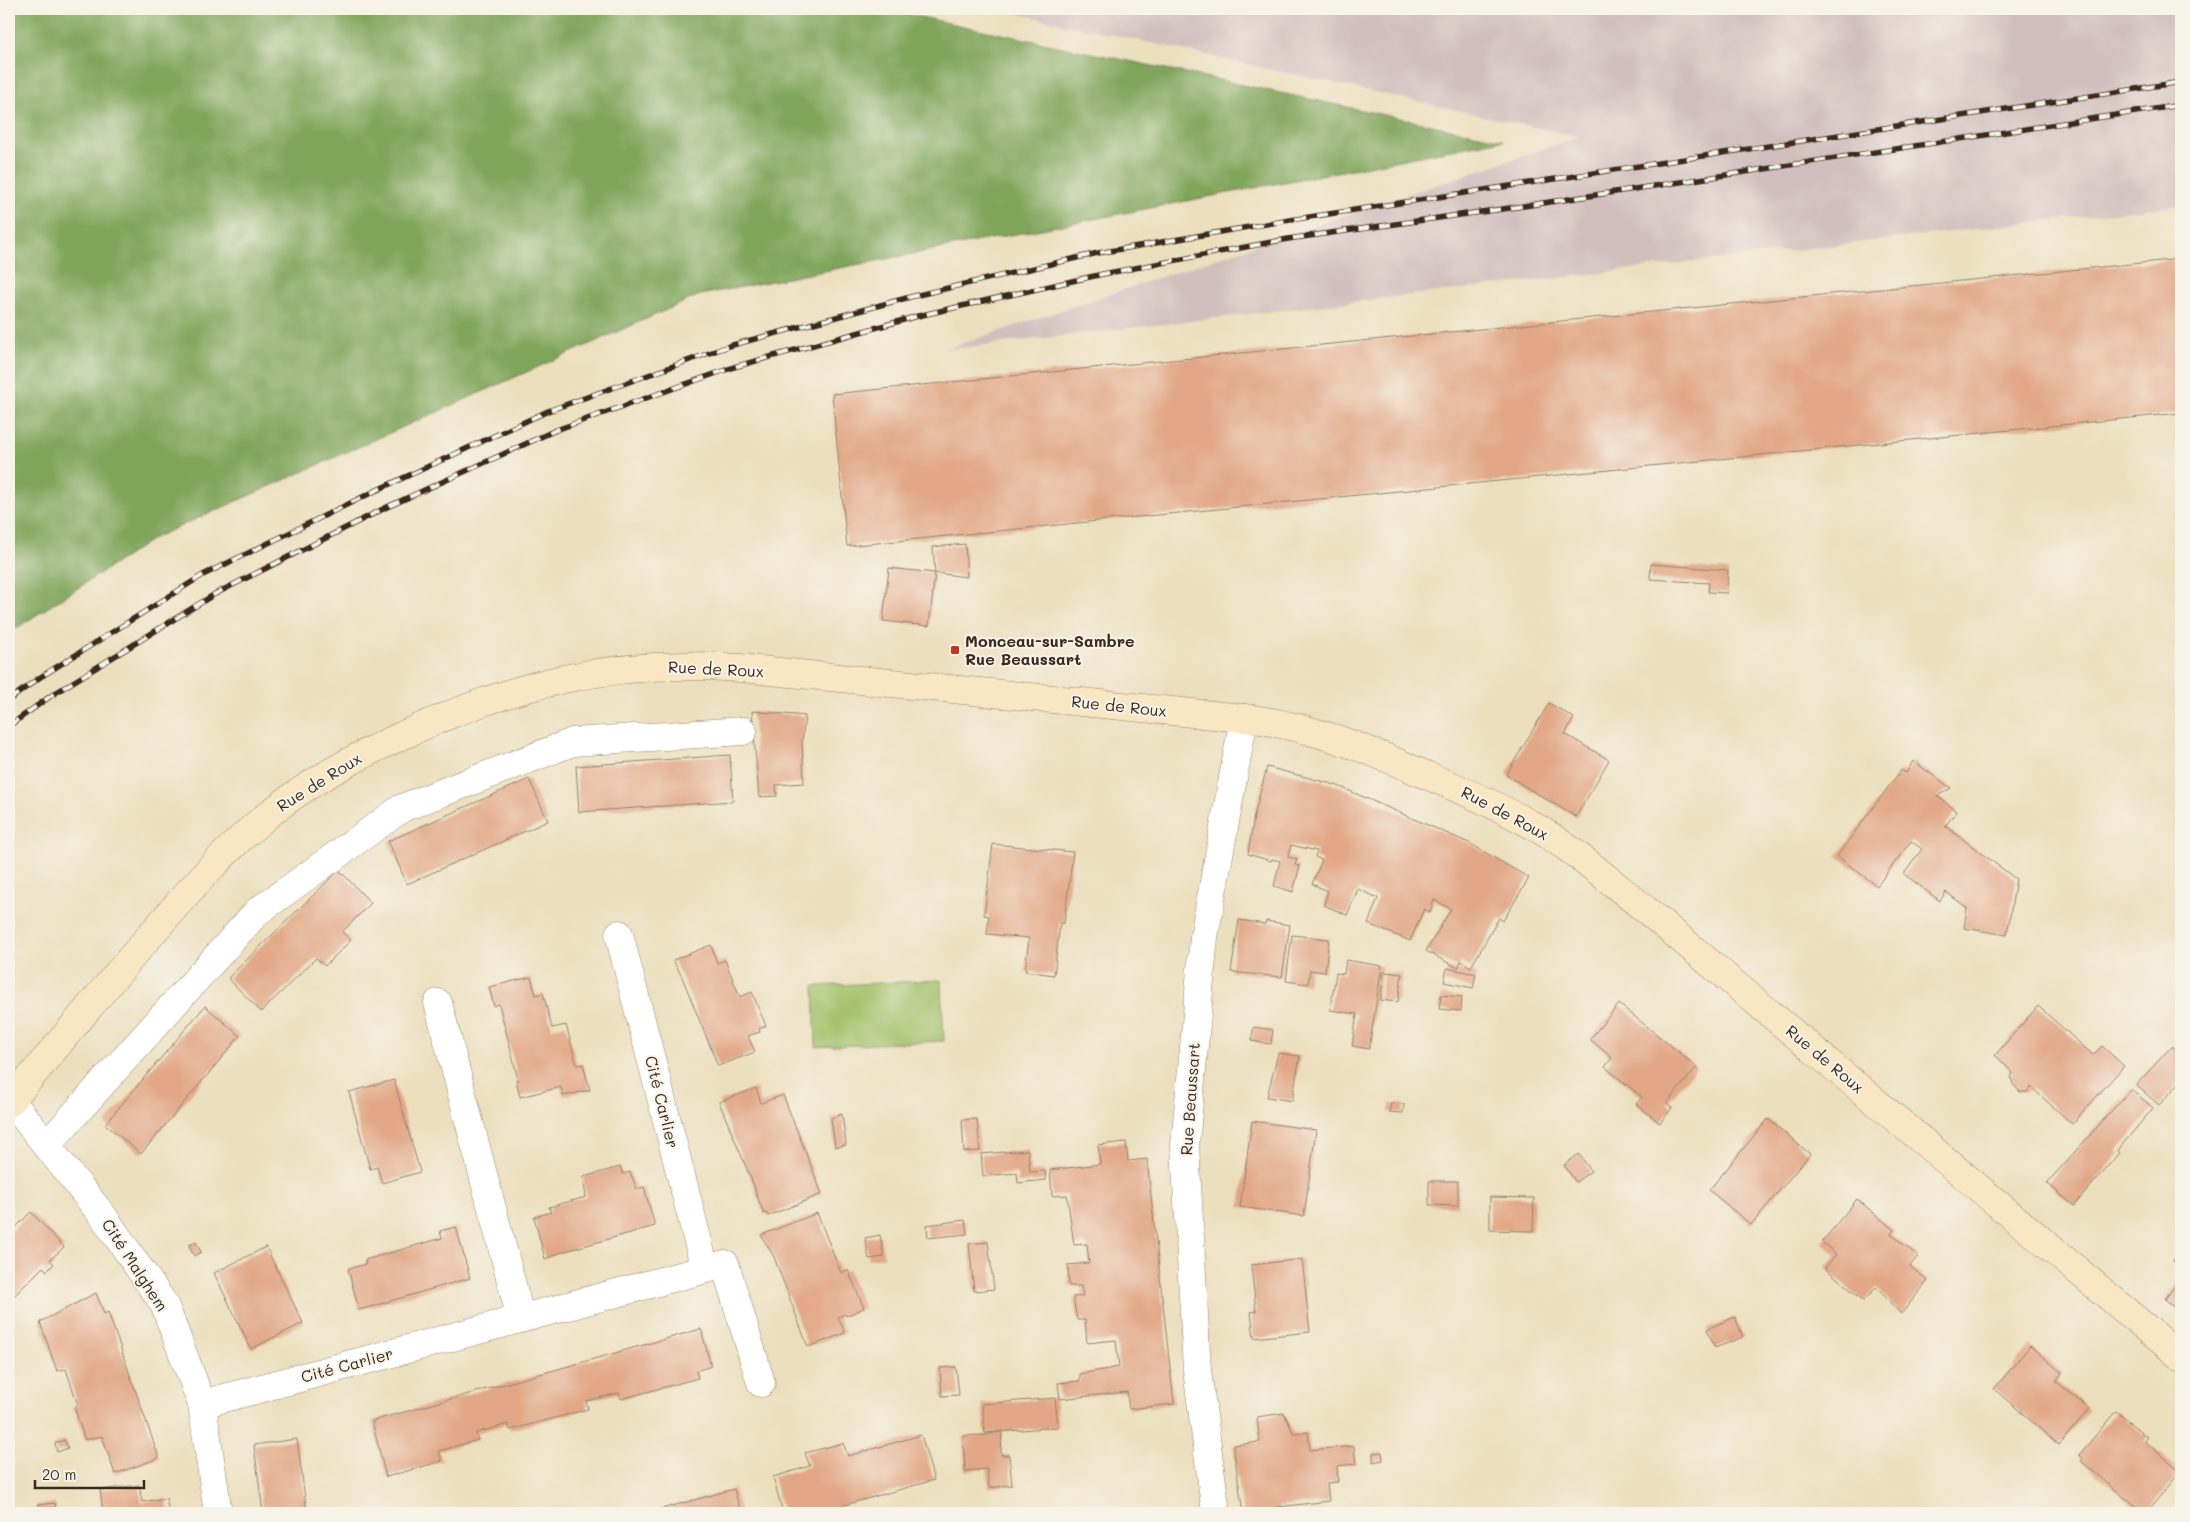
<svg xmlns="http://www.w3.org/2000/svg" width="2190" height="1522" viewBox="0 0 2190 1522" font-family="Mali,sans-serif">
	<rect width="100%" height="100%" fill="#f7f3e8"/>
	<filter id="ink" filterUnits="userSpaceOnUse"><feTurbulence type="fractalNoise" baseFrequency=".02" numOctaves="2"/><feDisplacementMap in="SourceGraphic" scale="10" xChannelSelector="R" yChannelSelector="G"/><feConvolveMatrix kernelMatrix="1 2 1 2 8 2 1 2 1" color-interpolation-filters="sRGB"/></filter>
	<filter id="wash" filterUnits="userSpaceOnUse"><feTurbulence type="fractalNoise" baseFrequency=".0096" numOctaves="4" result="noise"/><feDisplacementMap in="SourceGraphic" scale="20" xChannelSelector="R" yChannelSelector="G"/><feGaussianBlur stdDeviation="1.12" result="paint"/><feColorMatrix in="noise" values="0 0 0 0 0 0 0 0 0 0 0 0 0 0 0 0 0 1.4 0 .05"/><feComposite in="paint" operator="in"/></filter>
	<g filter="url(#wash)">
		<rect width="100%" height="100%" fill="#ecdfbe"/>
		<!-- industrial -->
		<path fill="#d1bfbd" d="M996,9H2181V205L943,350L1579,137Z"/>
		<!-- green -->
		<path fill="#a1c068" stroke="#6e7543" d="M941,980L944,1041L816,1047L814,986Z"/>
		<!-- forest -->
		<path fill="#80a65c" stroke="#5e683d" d="M9,9H883L1503,140L700,295L156,537L9,633Z"/>
		<g id="blocks">
			<!-- building -->
			<path fill="#e2a786" d="M2181,259V413L847,546L832,394Z
				M965,544L967,577L935,573L929,626L883,621L889,568L935,573L933,547Z
				M1651,564L1728,570L1727,593L1708,592L1709,583L1650,579Z
				M1549,703L1574,718L1565,734L1609,760L1576,817L1506,775Z
				M752,711L805,716L802,742L804,783L776,785L777,796L759,797Z
				M730,755L733,801L579,812L576,766Z
				M1913,761L1951,788L1937,796L1957,811L1945,826L2016,879L2007,935L1964,928L1967,908L1946,892L1940,901L1904,874L1922,849L1911,841L1877,886L1837,856L1901,770L1906,773Z
				M1267,767L1336,785L1469,843L1529,878L1503,921L1499,918L1471,967L1461,961L1458,968L1426,951L1451,909L1434,900L1430,912L1424,909L1410,941L1368,924L1378,898L1358,889L1347,915L1324,905L1328,891L1312,884L1322,860L1315,857L1317,851L1291,845L1288,857L1297,859L1295,865L1300,866L1293,892L1274,886L1280,861L1272,859L1271,861L1248,854L1254,816Z
				M529,779L548,821L407,884L388,841Z
				M993,844L1073,852L1064,923H1060L1054,975L1025,971L1029,938L987,934L989,916L984,915Z
				M339,870L371,903L342,932L351,940L325,966L316,958L261,1012L228,978Z
				M1239,920L1265,924L1266,921L1290,925L1282,977L1231,972Z
				M1292,935L1329,939L1325,972L1310,970L1308,984L1286,981Z
				M711,945L717,963L725,960L740,997L752,992L766,1026L759,1029L760,1032L748,1036L755,1052L718,1066L682,977L673,960Z
				M1346,960L1382,966L1369,1049L1352,1046L1357,1014L1330,1010L1336,973L1344,974Z
				M1447,968L1476,974L1473,988L1444,982Z
				M1384,972L1402,974L1398,1002L1380,1000Z
				M531,977L536,995L543,993L552,1028L566,1025L577,1065L583,1064L590,1090L563,1096L561,1087L520,1097L516,1080L518,1079L499,1004L494,1006L489,987Z
				M1441,995L1462,997L1461,1011L1439,1009Z
				M1619,1004L1697,1067L1667,1103L1672,1108L1660,1123L1636,1104L1642,1097L1605,1067L1612,1058L1590,1039Z
				M205,1006L240,1036L141,1154L105,1124Z
				M2038,1006L2093,1055L2102,1046L2124,1066L2072,1124L2031,1087L2027,1092H2020L2013,1084L2011,1077L2013,1073L1995,1055Z
				M1254,1027L1273,1030L1271,1044L1251,1041Z
				M2172,1046L2181,1054V1081L2159,1105L2136,1085Z
				M1278,1053L1300,1056L1292,1101L1267,1097Z
				M394,1080L420,1172L382,1183L377,1167L370,1169L349,1092Z
				M756,1088L761,1103L783,1095L822,1194L768,1216L766,1213L764,1214L755,1191H756L719,1102Z
				M2131,1089L2153,1108L2117,1151L2119,1153L2074,1206L2047,1183Z
				M1391,1103L1404,1104L1403,1113L1389,1112Z
				M842,1114L846,1145L835,1147L831,1118Z
				M977,1119L980,1151L964,1152L962,1120Z
				M1768,1119L1810,1154L1751,1225L1709,1190Z
				M1252,1121L1316,1130L1304,1216L1240,1207Z
				M1126,1142L1128,1161L1147,1159L1174,1404L1129,1409L1127,1392L1060,1399L1058,1383L1080,1381V1374L1119,1367L1116,1340L1087,1343L1085,1320H1077L1073,1297L1083,1296L1081,1286H1069L1068,1265L1089,1263L1087,1244L1074,1245L1067,1195L1052,1196L1050,1170L1100,1164L1098,1145Z
				M1028,1150L1030,1172L1045,1171L1046,1180L1018,1183L1017,1173L983,1176L981,1154Z
				M1579,1154L1591,1171L1576,1182L1564,1165Z
				M620,1167L623,1174L630,1172L637,1189L644,1187L655,1226L562,1252L545,1259L534,1217L551,1212L549,1207L586,1197L583,1177Z
				M1429,1181H1458V1206L1429,1205Z
				M1490,1197L1534,1198L1533,1231L1490,1230Z
				M1857,1199L1894,1230L1891,1234L1918,1256L1910,1266L1928,1281L1901,1314L1876,1287L1864,1301L1825,1268L1836,1254L1822,1242Z
				M31,1212L64,1247L50,1260L54,1264L47,1271L43,1267L10,1300L9,1234Z
				M817,1213L841,1273L848,1270L864,1308L846,1316L845,1314L838,1317L845,1333L808,1347L774,1257L761,1235Z
				M965,1220L967,1234L928,1238L927,1225Z
				M456,1227L470,1278L359,1310L348,1269L366,1264L365,1260L442,1238L440,1231Z
				M880,1235L884,1257L869,1259L865,1238Z
				M196,1242L201,1252L194,1256L189,1245Z
				M988,1242L994,1289L974,1291L969,1244Z
				M266,1247L303,1323L251,1349L214,1273Z
				M2181,1251V1267L2173,1261Z
				M1302,1259L1310,1332L1254,1338L1251,1312L1256,1311L1251,1265Z
				M2181,1278V1314L2165,1299Z
				M96,1293L104,1314L108,1312L159,1458L115,1474L102,1436L85,1440L74,1407L78,1405L66,1369L57,1371L40,1322Z
				M1735,1317L1743,1337L1715,1348L1707,1329Z
				M701,1329L711,1366L696,1371L698,1378L621,1399L619,1393L586,1401L588,1409L510,1430L508,1424L476,1433L478,1440L439,1451L442,1461L386,1477L372,1421Z
				M2030,1346L2062,1373L2056,1381L2089,1409L2059,1445L1994,1389Z
				M956,1367L959,1395L942,1396L940,1368Z
				M1055,1398L1058,1427L985,1433L982,1404Z
				M2116,1411L2147,1437L2144,1441L2181,1471L2146,1513H2143L2081,1461L2083,1458L2079,1455Z
				M1284,1413L1294,1434L1308,1432L1310,1450L1354,1446L1356,1464L1337,1466L1338,1482L1327,1483L1329,1501L1278,1507L1279,1513H1243L1233,1445L1260,1442L1257,1417Z
				M1002,1431L1001,1455H1009L1012,1485L989,1488L987,1469L965,1471L963,1436L985,1435Z
				M921,1435L934,1480L816,1513H783L773,1477L810,1466L805,1453L843,1443L848,1456Z
				M297,1439L307,1513H263L254,1445Z
				M65,1440L68,1448L57,1452L55,1443Z
				M1382,1452L1383,1460L1373,1462V1453Z
				M139,1485L142,1502L166,1498L169,1513H103L100,1490Z
				M734,1489L741,1513H647Z
				M55,1503L56,1513H38L37,1505Z"/>
		</g>
	</g>
	<g filter="url(#ink)">
		<use href="#blocks" fill-opacity="0" stroke="#94846e" stroke-width="1"/>
		<g fill="none" stroke-linecap="round" stroke-linejoin="round">
			<defs>
				<path id="minor" d="M619,934L705,1269
					M438,1003L521,1319
					M11,1101L103,1216L164,1304L202,1404L218,1513
					M46,1146L257,912L402,808L573,742L743,731
					M202,1404L725,1264L761,1383
					M1216,1513L1197,1370L1185,1145L1204,937L1244,718"/>
				<path id="secondary" d="M9,1103C53,1051 97,997 142,945C178,903 214,861 256,825C298,788 347,761 397,738C510,684 614,658 740,668L1253,719C1310,727 1360,746 1412,769C1456,788 1501,806 1542,831C1579,854 1611,882 1645,909L2181,1357"/>
			</defs>
			<!-- minor casing -->
			<use href="#minor" stroke="#94846e" stroke-width="29"/>
			<!-- secondary casing -->
			<use href="#secondary" stroke="#94846e" stroke-width="29"/>
			<!-- minor -->
			<use href="#minor" stroke="#fff" stroke-width="28"/>
			<!-- secondary -->
			<use href="#secondary" stroke="#f9e7c3" stroke-width="28"/>
			<defs>
				<path id="rail" d="M9,700L39,678L203,575L375,491L548,411L729,346L914,296L1098,253L1290,220L2181,82
					M9,726L52,695L215,594L385,508L556,430L734,367L918,316L1103,274L1288,239L1517,207L2181,105"/>
			</defs>
			<!-- rail casing -->
			<use href="#rail" stroke="#3b2a1e" stroke-width="5.5"/>
			<!-- rail -->
			<use href="#rail" stroke="#f7f3e8" stroke-width="4" stroke-dasharray="11" stroke-linecap="butt"/>
		</g>
	</g>
	<!-- markers -->
	<rect fill="#c8321e" stroke="#f7f3e8" stroke-width="2" x="950" y="645" width="10" height="10" rx="2.5"/>
	<g text-anchor="middle" stroke-width="4" stroke-linejoin="round" paint-order="stroke">
		<!-- poi labels -->
		<g font-size="16" font-weight="bold" fill="#3b2a1e" stroke="#f7f3e8" text-anchor="start">
			<text x="965" y="647">Monceau-sur-Sambre<tspan x="965" dy="18">Rue Beaussart</tspan></text>
		</g>
		<!-- street labels -->
		<g font-size="16" fill="#3b2a1e" stroke="#f7f3e8">
			<text transform="translate(716 669) rotate(3)" y="6">Rue de Roux</text>
			<text transform="translate(1119 706) rotate(6)" y="6">Rue de Roux</text>
			<text transform="translate(319 782) rotate(-32)" y="6">Rue de Roux</text>
			<text transform="translate(1505 813) rotate(28)" y="6">Rue de Roux</text>
			<text transform="translate(1825 1059) rotate(40)" y="6">Rue de Roux</text>
			<text transform="translate(1190 1099) rotate(-86)" y="6">Rue Beaussart</text>
			<text transform="translate(662 1102) rotate(76)" y="6">Cité Carlier</text>
			<text transform="translate(135 1265) rotate(57)" y="6">Cité Malghem</text>
			<text transform="translate(347 1365) rotate(-15)" y="6">Cité Carlier</text>
		</g>
	</g>
	<!-- margin -->
	<rect width="2190" height="1522" fill="none" stroke="#f7f3e8" stroke-width="30"/>
	<!-- scale -->
	<path d="M35 1480v8h109v-8" fill="none" stroke="#3b2a1e" stroke-width="2.5"/>
	<text x="42" y="1480" font-size="15" fill="#3b2a1e" stroke="#f7f3e8" stroke-width="4" paint-order="stroke">20 m</text>
</svg>
